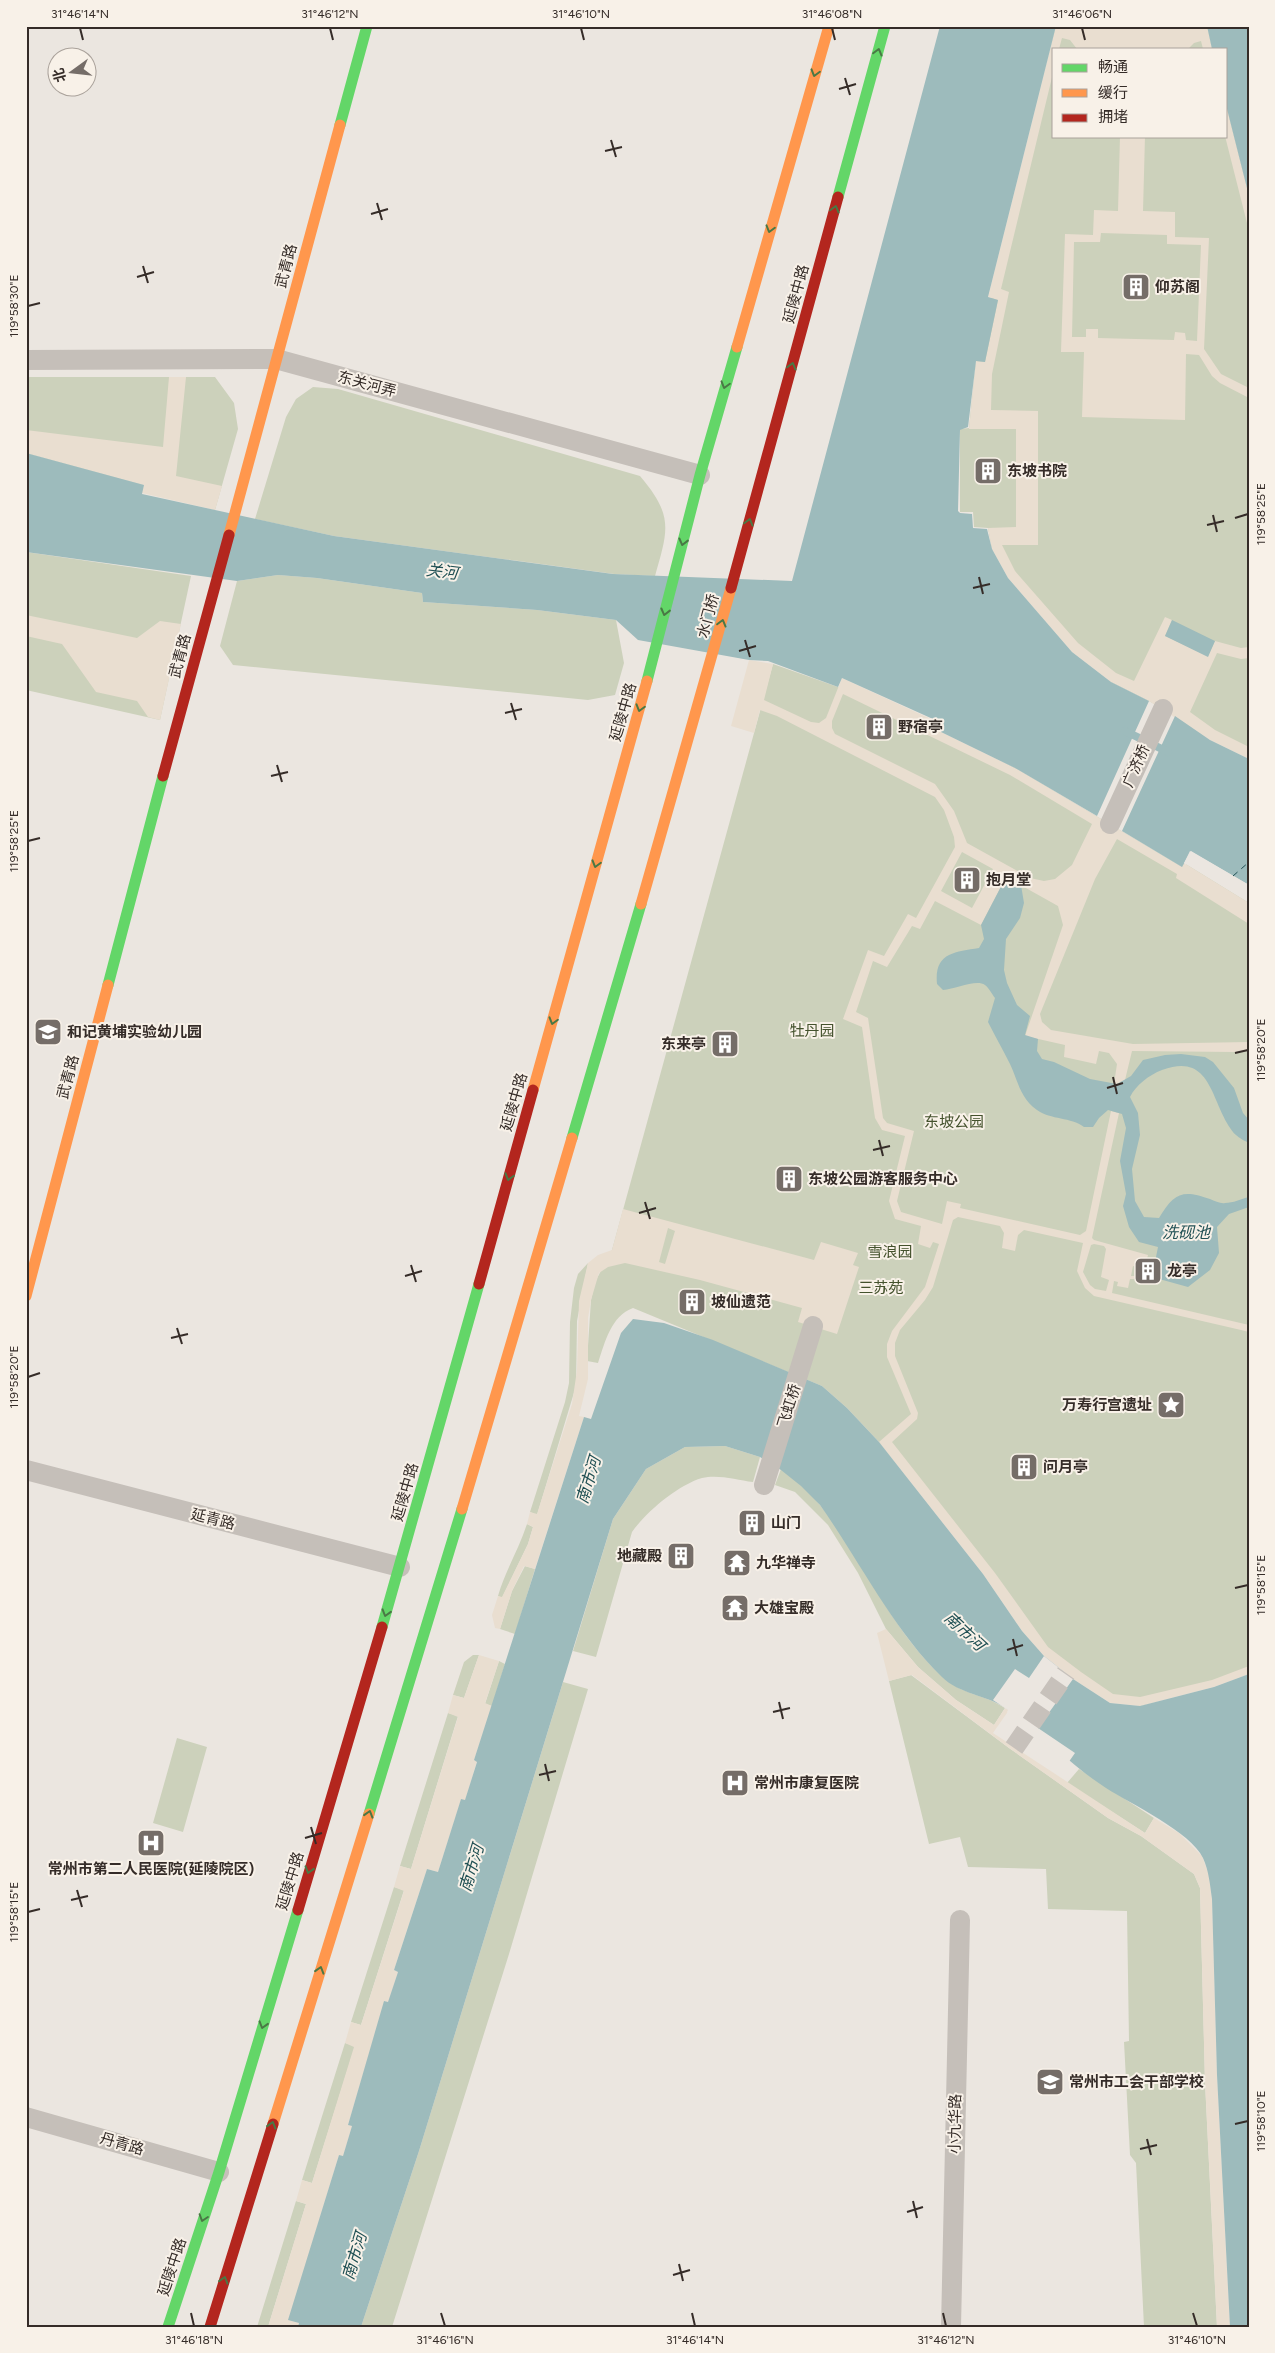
<svg xmlns="http://www.w3.org/2000/svg" width="1275" height="2353" viewBox="0 0 1275 2353" font-family="Figtree,'Noto Sans SC',sans-serif">
	<rect width="100%" height="100%" fill="#ebe6e0"/>
	<!-- green -->
	<path fill="#ccd1bb" d="M1056,26H1207L1212,49H1054V136H1226V105L1249,196V759L1149,701L1111,682L992,549L988,528L974,527L973,512H960V429L969,428L976,361Z
		M26,377H215L234,403L238,429L215,510L143,485L26,453Z
		M313,387L338,389L640,476C674,516 668,530 655,576L614,574L334,536L255,519L286,417L296,399Z
		M26,552L191,576L160,720L26,690Z
		M278,575L317,578L422,593L423,602L537,610L616,620L624,663L615,695L588,700L233,665L220,646L237,581Z
		M773,664L838,687L1015,768L1182,867L1184,863L1249,903V1674L1140,1706L1073,1679L879,1442L847,1408L822,1386L633,1308C611,1316 605,1342 598,1363L587,1361L591,1300L595,1282L612,1250Z
		M588,1263L577,1321L576,1386L537,1515L530,1512L565,1402L569,1383L570,1322L574,1288L578,1274Z
		M725,1446L760,1457L753,1482C737,1480 718,1474 702,1478C678,1485 646,1512 632,1532L596,1657L573,1651L613,1519L646,1469L685,1447Z
		M781,1469C795,1480 809,1491 820,1505C864,1560 891,1631 944,1678C961,1694 986,1695 1005,1708L994,1725L956,1700L918,1667L886,1629L858,1573L828,1525L795,1492L775,1485Z
		M527,1524L533,1527L528,1544L502,1598L498,1596C505,1571 519,1549 527,1524Z
		M525,1566L535,1569L515,1634L500,1629L512,1591Z
		M473,1655H479L464,1698L453,1695L464,1662Z
		M499,1661L505,1664L492,1706L485,1704Z
		M911,1675L1009,1748L1108,1818L1141,1836L1194,1874L1200,1888L1205,2082L1217,2327H1144L1136,2163L1130,2155L1124,2042L1129,2041L1127,1911L1048,1909L1046,1869L968,1867L960,1837L929,1844L889,1681Z
		M563,1682L588,1689L509,1954L392,2327H361L419,2151Z
		M448,1713L458,1716L411,1869L400,1866Z
		M177,1738L207,1747L183,1832L153,1823Z
		M1079,1769L1154,1818L1145,1833L1067,1783Z
		M394,1887L404,1890L361,2025L351,2022Z
		M345,2043L355,2046L312,2183L302,2180Z
		M296,2201L306,2204L268,2327H257Z"/>
	<!-- plaza -->
	<path fill="#e9ded0" fill-rule="evenodd" d="M1056,26L1073,28L1078,26H1207L1212,49H1203L1201,41L1194,43L1188,49H1077L1070,40L1062,38L1059,49H1054V69L1001,289L1009,292L992,374L991,410L1038,411V545H1002L1015,571L1078,643L1116,673L1134,681L1165,617L1172,620L1165,636L1208,656L1215,641L1241,648L1249,647V658L1241,659L1217,653L1190,712L1215,730L1249,747V759L1210,740L1149,701L1111,682L1072,652L1008,578L992,549L988,528L1016,527V429H969L976,361L985,362L998,300L988,297Z
		M1226,105L1249,196V231L1225,136Z
		M1120,136H1145L1143,211L1175,212V237L1209,238L1204,349L1221,374L1249,388V398L1220,383L1212,376L1199,355L1186,354L1185,420L1082,417L1084,352H1061L1065,234L1093,235L1094,210L1118,211ZM1101,233L1167,235V244L1201,245L1197,341L1186,340L1185,333L1175,332L1174,340L1098,338V329H1086V337H1072L1074,242H1100Z
		M169,377H186L176,476L222,486L215,510L142,493L143,485L26,453V430L163,447Z
		M26,615L137,638L160,621L181,624L160,720L148,717L137,701L96,692L62,644L26,636Z
		M749,660L773,664L764,700L811,722L819,723L826,718L842,678L944,725L941,732L1015,768L1182,867L1184,863L1249,903V924L1176,878L1177,874L1117,839L1095,879L1040,1014L1042,1022L1051,1030L1133,1044L1249,1042V1050L1235,1052L1132,1051L1125,1080L1117,1084H1114L1117,1064L1109,1053L1099,1051L1096,1064L1064,1057L1065,1045L1025,1036L1063,925L1058,906L1006,877L981,925L935,901L920,929L912,926L887,967L873,961L856,1012L868,1018L883,1118L887,1123L914,1131L897,1201L901,1212L942,1224L947,1201L961,1204L960,1208L1080,1235L1086,1231L1111,1111L1119,1113L1092,1238L1094,1240L1148,1255L1147,1259L1143,1258L1140,1268L1133,1266L1131,1276H1135L1134,1279H1130L1128,1288L1117,1286L1118,1282L1114,1281L1112,1293L1249,1325V1332L1241,1330L1094,1296L1085,1288L1077,1271L1083,1243L1024,1230L1018,1235L1015,1251L1002,1248L1004,1233L1000,1226L958,1217L953,1220L933,1287L925,1300L900,1330L895,1343V1356L918,1413L917,1419L892,1442L995,1573L1048,1647L1081,1672L1113,1694L1140,1697L1212,1680L1249,1666V1674L1214,1687L1140,1706L1110,1703L1073,1679L1044,1656L1022,1631L983,1574L879,1442L911,1414L887,1357V1344L892,1331L925,1287L939,1244L933,1242L930,1248L918,1244L921,1226L895,1219L889,1201L905,1136L882,1130L875,1118L862,1027L843,1019L868,950L884,956L908,914L916,918L955,847L954,837L944,810L935,797L777,716L760,710L754,733L731,726ZM843,694L1010,775L1092,824L1072,865L1055,879L1044,881L1030,878L967,843L954,811L935,784L835,734L832,728V721ZM962,852L993,869L972,908L941,891ZM1094,1244L1104,1246L1106,1249L1101,1277L1109,1280L1106,1291L1095,1289L1090,1285L1083,1272L1091,1245Z
		M623,1209L814,1260L821,1242L858,1253L853,1265L859,1267L837,1334L798,1322L802,1308L700,1280L625,1263L608,1267L599,1273L591,1300L588,1318V1379L579,1416L584,1417L535,1569L524,1566L512,1591L500,1629L495,1628L492,1615L498,1596L502,1597L528,1544L533,1527L527,1524L530,1512L537,1514L572,1404L577,1370L579,1301L588,1263L598,1255L612,1250ZM668,1228L675,1231L665,1264L659,1262Z
		M886,1629L918,1667L956,1700L994,1725L1005,1708L1009,1710L993,1733L1145,1833L1154,1818L1179,1833L1202,1856L1209,1875L1212,1899L1217,2075L1230,2327H1217L1205,2082L1200,1888L1194,1874L1141,1836L1108,1818L1009,1748L912,1675L889,1681L877,1633Z
		M479,1655L499,1661L485,1703L492,1706L474,1760L477,1761L465,1801L461,1800L438,1872L427,1869L394,1970L398,1972L388,2003L385,2001L348,2125L352,2126L343,2157L339,2155L289,2320L299,2323L298,2327H268L306,2204L296,2201L302,2180L312,2183L354,2047L345,2043L351,2022L361,2025L404,1891L394,1887L400,1866L411,1869L458,1717L448,1713L453,1695L464,1698Z"/>
	<!-- water -->
	<path fill="#9dbbbc" d="M940,26H1056L988,297L998,300L985,362L976,361L968,427L960,430L958,511L960,513L972,514L973,528L987,529L992,549L1008,578L1072,652L1111,682L1149,701L1097,816L1015,768L941,732L944,724L842,678L838,687L768,661L749,660L638,640L616,620L537,610L423,602L422,593L317,578L278,575L237,581L26,552V453L144,485L142,494L334,536L613,574L792,581Z
		M1207,26H1249V196L1226,105V49H1212Z
		M1172,620L1215,641L1208,657L1165,636Z
		M1175,716L1210,740L1249,759V885L1191,851L1182,867L1122,831Z
		M1006,877L1021,885L1024,903L1020,918L1006,939L1004,970L1007,983L1017,1005L1030,1016L1025,1035L1038,1039L1037,1051L1042,1059L1054,1062L1090,1079L1117,1084L1131,1076L1143,1060L1165,1055L1181,1054L1205,1057L1213,1062L1234,1088L1243,1113L1249,1120V1143C1245,1141 1239,1138 1236,1135C1210,1108 1215,1050 1162,1070C1149,1075 1136,1085 1130,1097L1138,1113L1140,1135L1132,1169L1135,1201L1144,1217L1159,1218C1174,1193 1182,1189 1210,1199C1215,1201 1221,1204 1225,1203C1233,1203 1241,1199 1249,1197V1207L1229,1214L1217,1227L1219,1253L1210,1270L1188,1287L1152,1277L1158,1247L1139,1242L1129,1227L1123,1206L1126,1194L1120,1161L1126,1128L1122,1114L1108,1110L1099,1118L1093,1127H1084C1071,1117 1051,1120 1037,1110C1020,1098 1018,1081 1010,1064C1003,1050 995,1036 988,1022L995,998C992,994 989,988 985,985C976,979 956,989 943,990L937,984C934,953 954,952 979,948L984,939L981,925Z
		M633,1319L664,1323L713,1340L822,1386L847,1408L879,1442L983,1574L1022,1631L1044,1656L1073,1679L1110,1703L1140,1706L1214,1687L1249,1674V2327H1230L1217,2075L1212,1899C1210,1885 1209,1871 1203,1858C1191,1832 1131,1804 1106,1788C1070,1765 1041,1732 1006,1708C986,1695 959,1694 942,1677C894,1631 859,1560 820,1505L801,1486L781,1470L760,1457L725,1446L685,1447L646,1469L613,1519L419,2151L361,2327H298L299,2323L288,2320L339,2155L343,2156L352,2126L348,2125L384,2001L388,2002L398,1972L394,1970L427,1869L438,1872L461,1799L465,1800L477,1762L474,1760L584,1417L591,1419L621,1333Z"/>
	<!-- pier -->
	<path fill="#ebe6e0" d="M1190,851L1249,885V888L1191,855L1186,865L1184,863Z
		M1044,1656L1073,1679L1038,1728L1075,1753L1068,1763L1007,1712L1008,1710L993,1700L1015,1669L1029,1678Z"/>
	<g fill="none" stroke-linecap="round" stroke-linejoin="round">
		<!-- stream -->
		<path stroke="#9dbbbc" stroke-width="8" d="M1125,731L1168,752"/>
		<!-- ferry -->
		<path stroke="#205054" stroke-width="1" stroke-dasharray="6 5" stroke-linecap="butt" d="M1233,876L1249,862"/>
		<!-- street-tunnel -->
		<path stroke="#c7c1bb" stroke-width="20" stroke-dasharray="20 10" stroke-linecap="butt" d="M1014,1748L1066,1673"/>
		<!-- street -->
		<path stroke="#c5bfb9" stroke-width="20" d="M26,360L276,359L700,475
			M1110,824L1163,709
			M26,1470L400,1567
			M764,1485L813,1326
			M26,2117L219,2172
			M951,2327L960,1920"/>
		<!-- fast -->
		<path stroke="#63d668" stroke-width="11" d="M340,125L367,26
			M838,197L885,26
			M647,681L700,475L737,347
			M108,985L163,776
			M572,1138L641,904
			M382,1627L479,1284
			M369,1814L462,1509
			M168,2327L219,2172L298,1910"/>
		<!-- slow -->
		<path stroke="#ff974d" stroke-width="11" d="M737,347L829,26
			M229,535L340,125
			M641,904L731,588
			M533,1090L647,681
			M26,1296L108,985
			M462,1509L572,1138
			M273,2124L369,1814"/>
		<!-- jam -->
		<path stroke="#b3261e" stroke-width="11" d="M731,588L838,197
			M163,776L229,535
			M479,1284L533,1090
			M298,1910L382,1627
			M210,2327L273,2124"/>
	</g>
	<!-- one-way arrows -->
	<defs><path id="oneway-chevron" d="M-2-3.5L2.5 0L-2 3.5" fill="none" stroke-width="1.6" stroke-linecap="round" stroke-linejoin="round" transform="scale(1.25)"/></defs>
	<g stroke="#4a7845">
		<use href="#oneway-chevron" transform="translate(878 52) rotate(-75)"/>
		<use href="#oneway-chevron" transform="translate(815 73) rotate(106)"/>
		<use href="#oneway-chevron" transform="translate(835 209) rotate(-75)"/>
		<use href="#oneway-chevron" transform="translate(770 229) rotate(106)"/>
		<use href="#oneway-chevron" transform="translate(792 366) rotate(-75)"/>
		<use href="#oneway-chevron" transform="translate(725 385) rotate(106)"/>
		<use href="#oneway-chevron" transform="translate(749 522) rotate(-75)"/>
		<use href="#oneway-chevron" transform="translate(683 542) rotate(104)"/>
		<use href="#oneway-chevron" transform="translate(665 612) rotate(104)"/>
		<use href="#oneway-chevron" transform="translate(722 623) rotate(-75)"/>
		<use href="#oneway-chevron" transform="translate(640 708) rotate(106)"/>
		<use href="#oneway-chevron" transform="translate(596 864) rotate(106)"/>
		<use href="#oneway-chevron" transform="translate(553 1021) rotate(106)"/>
		<use href="#oneway-chevron" transform="translate(509 1177) rotate(106)"/>
		<use href="#oneway-chevron" transform="translate(386 1613) rotate(107)"/>
		<use href="#oneway-chevron" transform="translate(369 1814) rotate(-73)"/>
		<use href="#oneway-chevron" transform="translate(309 1870) rotate(107)"/>
		<use href="#oneway-chevron" transform="translate(320 1970) rotate(-73)"/>
		<use href="#oneway-chevron" transform="translate(263 2025) rotate(107)"/>
		<use href="#oneway-chevron" transform="translate(272 2125) rotate(-73)"/>
		<use href="#oneway-chevron" transform="translate(203 2218) rotate(108)"/>
		<use href="#oneway-chevron" transform="translate(224 2280) rotate(-73)"/>
	</g>
	<!-- ticks -->
	<path fill="none" stroke="#352c28" stroke-width="2" d="M80,28L83,40M330,28L333,40M581,28L584,40M832,28L835,40M1082,28L1085,40M845,78L850,95M839,89L856,84M611,140L616,157M605,151L622,147M377,203L382,220M371,214L388,209M143,266L148,283M137,277L154,272M28,306L40,303M1213,515L1217,532M1235,518L1248,514M1207,525L1224,521M979,577L983,594M973,588L990,584M745,640L750,657M739,651L756,646M511,703L516,720M505,713L522,709M277,765L282,782M271,776L288,772M28,841L40,838M1235,1053L1248,1050M1113,1077L1117,1094M1107,1088L1123,1083M879,1140L883,1156M873,1150L890,1146M645,1202L650,1219M639,1213L656,1208M411,1265L416,1282M405,1276L422,1271M177,1328L182,1344M171,1338L188,1334M28,1377L40,1373M1235,1588L1248,1585M1013,1639L1017,1656M1007,1650L1023,1645M779,1702L783,1719M773,1712L790,1708M545,1764L549,1781M539,1775L556,1771M311,1827L316,1844M305,1838L322,1833M77,1890L82,1907M71,1900L88,1896M28,1912L40,1909M1235,2124L1248,2121M1147,2139L1151,2155M1140,2149L1157,2145M913,2201L917,2218M907,2212L923,2207M679,2264L683,2281M673,2275L690,2270M191,2313L194,2326M441,2313L445,2326M692,2313L695,2326M943,2313L946,2326M1193,2313L1197,2326"/>
	<!-- icons -->
	<defs>
		<symbol id="building-square" viewBox="-11 -11 22 22"><rect x="-9" y="-9" width="18" height="18" rx="4" fill="#756d68" stroke="#f8f1e8"/><path d="M-4-6H4V6H1V3H-1V6H-4ZM-2.5-4.3h1.7v1.8h-1.7ZM.8-4.3h1.7v1.8H.8ZM-2.5-1h1.7V.8h-1.7ZM.8-1h1.7V.8H.8Z" fill="#fff"/></symbol>
		<symbol id="school-square" viewBox="-11 -11 22 22"><rect x="-9" y="-9" width="18" height="18" rx="4" fill="#756d68" stroke="#f8f1e8"/><path d="M0-5L7-2L0 1L-7-2ZM-4 1L0 2.5L4 1V4Q0 6-4 4Z" fill="#fff"/></symbol>
		<symbol id="sight-square" viewBox="-11 -11 22 22"><rect x="-9" y="-9" width="18" height="18" rx="4" fill="#756d68" stroke="#f8f1e8"/><path d="M0-6L1.8-2.2L6-1.7L2.9 1.2L3.7 5.4L0 3.3L-3.7 5.4L-2.9 1.2L-6-1.7L-1.8-2.2Z" fill="#fff"/></symbol>
		<symbol id="temple-square" viewBox="-11 -11 22 22"><rect x="-9" y="-9" width="18" height="18" rx="4" fill="#756d68" stroke="#f8f1e8"/><path d="M0-6L5-2H3V0L6.5 2.5H4V6H1.5V3h-3V6H-4V2.5H-6.5L-3 0V-2H-5Z" fill="#fff"/></symbol>
		<symbol id="hospital-square" viewBox="-11 -11 22 22"><rect x="-9" y="-9" width="18" height="18" rx="4" fill="#756d68" stroke="#f8f1e8"/><path d="M-5-5h3v3.5h4V-5h3V5h-3V1.5h-4V5h-3Z" fill="#fff"/></symbol>
	</defs>
	<g fill-rule="evenodd">
		<use href="#building-square" x="1120" y="271" width="32" height="32"/>
		<use href="#building-square" x="972" y="455" width="32" height="32"/>
		<use href="#building-square" x="863" y="711" width="32" height="32"/>
		<use href="#building-square" x="951" y="864" width="32" height="32"/>
		<use href="#school-square" x="32" y="1016" width="32" height="32"/>
		<use href="#building-square" x="709" y="1028" width="32" height="32"/>
		<use href="#building-square" x="773" y="1163" width="32" height="32"/>
		<use href="#building-square" x="1132" y="1255" width="32" height="32"/>
		<use href="#building-square" x="676" y="1286" width="32" height="32"/>
		<use href="#sight-square" x="1155" y="1389" width="32" height="32"/>
		<use href="#building-square" x="1008" y="1451" width="32" height="32"/>
		<use href="#building-square" x="736" y="1507" width="32" height="32"/>
		<use href="#building-square" x="665" y="1540" width="32" height="32"/>
		<use href="#temple-square" x="721" y="1547" width="32" height="32"/>
		<use href="#temple-square" x="719" y="1592" width="32" height="32"/>
		<use href="#hospital-square" x="719" y="1767" width="32" height="32"/>
		<use href="#hospital-square" x="135" y="1827" width="32" height="32"/>
		<use href="#school-square" x="1034" y="2066" width="32" height="32"/>
	</g>
	<g text-anchor="middle" stroke-width="4" stroke-linejoin="round" paint-order="stroke">
		<!-- street labels -->
		<g font-size="15" fill="#352c28" stroke="#f8f1e8">
			<text transform="translate(286 266) rotate(-75)" y="5">武青路</text>
			<text transform="translate(796 294) rotate(-75)" y="5">延陵中路</text>
			<text transform="translate(367 384) rotate(15)" y="5">东关河弄</text>
			<text transform="translate(708 616) rotate(-75)" y="5">水门桥</text>
			<text transform="translate(180 656) rotate(-75)" y="5">武青路</text>
			<text transform="translate(623 712) rotate(-74)" y="5">延陵中路</text>
			<text transform="translate(1136 766) rotate(-66)" y="5">广济桥</text>
			<text transform="translate(68 1077) rotate(-75)" y="5">武青路</text>
			<text transform="translate(514 1102) rotate(-74)" y="5">延陵中路</text>
			<text transform="translate(789 1406) rotate(-73)" y="5">飞虹桥</text>
			<text transform="translate(405 1492) rotate(-74)" y="5">延陵中路</text>
			<text transform="translate(213 1519) rotate(14)" y="5">延青路</text>
			<text transform="translate(290 1881) rotate(-73)" y="5">延陵中路</text>
			<text transform="translate(955 2124) rotate(-89)" y="5">小九华路</text>
			<text transform="translate(122 2144) rotate(16)" y="5">丹青路</text>
			<text transform="translate(172 2267) rotate(-72)" y="5">延陵中路</text>
		</g>
		<!-- poi labels -->
		<g font-size="15" font-weight="bold" fill="#352c28" stroke="#f8f1e8" text-anchor="start">
			<text x="1155" y="292">仰苏阁</text>
			<text x="1007" y="476">东坡书院</text>
			<text x="898" y="732">野宿亭</text>
			<text x="986" y="885">抱月堂</text>
			<text x="67" y="1037">和记黄埔实验幼儿园</text>
			<text x="706" y="1049" text-anchor="end">东来亭</text>
			<text x="808" y="1184">东坡公园游客服务中心</text>
			<text x="1167" y="1276">龙亭</text>
			<text x="711" y="1307">坡仙遗范</text>
			<text x="1152" y="1410" text-anchor="end">万寿行宫遗址</text>
			<text x="1043" y="1472">问月亭</text>
			<text x="771" y="1528">山门</text>
			<text x="662" y="1561" text-anchor="end">地藏殿</text>
			<text x="756" y="1568">九华禅寺</text>
			<text x="754" y="1613">大雄宝殿</text>
			<text x="754" y="1788">常州市康复医院</text>
			<text x="151" y="1874" text-anchor="middle">常州市第二人民医院(延陵院区)</text>
			<text x="1069" y="2087">常州市工会干部学校</text>
		</g>
		<!-- park labels -->
		<g font-size="15" fill="#44522d" stroke="#f8f1e8">
			<text x="812" y="1036">牡丹园</text>
			<text x="954" y="1127">东坡公园</text>
			<text x="890" y="1257">雪浪园</text>
			<text x="881" y="1293">三苏苑</text>
		</g>
		<!-- water labels -->
		<g font-size="16" font-style="italic" fill="#205054" stroke="#f8f1e8">
			<text transform="translate(442 571) rotate(7)" y="6">关河</text>
			<text x="1186" y="1238">洗砚池</text>
			<text transform="translate(588 1480) rotate(-73)" y="6">南市河</text>
			<text transform="translate(965 1631) rotate(43)" y="6">南市河</text>
			<text transform="translate(471 1868) rotate(-73)" y="6">南市河</text>
			<text transform="translate(354 2256) rotate(-73)" y="6">南市河</text>
		</g>
	</g>
	<!-- border -->
	<rect width="1275" height="2353" fill="none" stroke="#f8f1e8" stroke-width="55"/>
	<!-- legend -->
	<rect x="1052" y="48" width="175" height="90" fill="#f8f1e8" stroke="#aaa29b"/>
	<rect x="1062" y="64" width="25" height="8" fill="#63d668" stroke="#aaa29b"/>
	<text x="1098" y="72" font-size="15" fill="#352c28">畅通</text>
	<rect x="1062" y="89" width="25" height="8" fill="#ff974d" stroke="#aaa29b"/>
	<text x="1098" y="98" font-size="15" fill="#352c28">缓行</text>
	<rect x="1062" y="114" width="25" height="8" fill="#b3261e" stroke="#aaa29b"/>
	<text x="1098" y="122" font-size="15" fill="#352c28">拥堵</text>
	<!-- north arrow -->
	<g transform="translate(72 72) rotate(255)"><circle r="24" fill="#f8f1e8" stroke="#aaa29b"/>
	<path d="M0-4L9 19L0 12L-9 19Z" fill="#756d68"/>
	<text y="-8" font-size="14" font-weight="bold" text-anchor="middle" fill="#352c28">北</text>
	</g>
	<rect x="28" y="28" width="1220" height="2298" fill="none" stroke="#352c28" stroke-width="2"/>
	<g font-size="12" text-anchor="middle" fill="#352c28">
		<text x="80" y="18">31°46'14"N</text>
		<text x="330" y="18">31°46'12"N</text>
		<text x="581" y="18">31°46'10"N</text>
		<text x="832" y="18">31°46'08"N</text>
		<text x="1082" y="18">31°46'06"N</text>
		<text transform="translate(14 306) rotate(-90)" y="4">119°58'30"E</text>
		<text transform="translate(1261 514) rotate(-90)" y="4">119°58'25"E</text>
		<text transform="translate(14 841) rotate(-90)" y="4">119°58'25"E</text>
		<text transform="translate(1261 1050) rotate(-90)" y="4">119°58'20"E</text>
		<text transform="translate(14 1377) rotate(-90)" y="4">119°58'20"E</text>
		<text transform="translate(1261 1585) rotate(-90)" y="4">119°58'15"E</text>
		<text transform="translate(14 1912) rotate(-90)" y="4">119°58'15"E</text>
		<text transform="translate(1261 2121) rotate(-90)" y="4">119°58'10"E</text>
		<text x="194" y="2344">31°46'18"N</text>
		<text x="445" y="2344">31°46'16"N</text>
		<text x="695" y="2344">31°46'14"N</text>
		<text x="946" y="2344">31°46'12"N</text>
		<text x="1197" y="2344">31°46'10"N</text>
	</g>
</svg>
